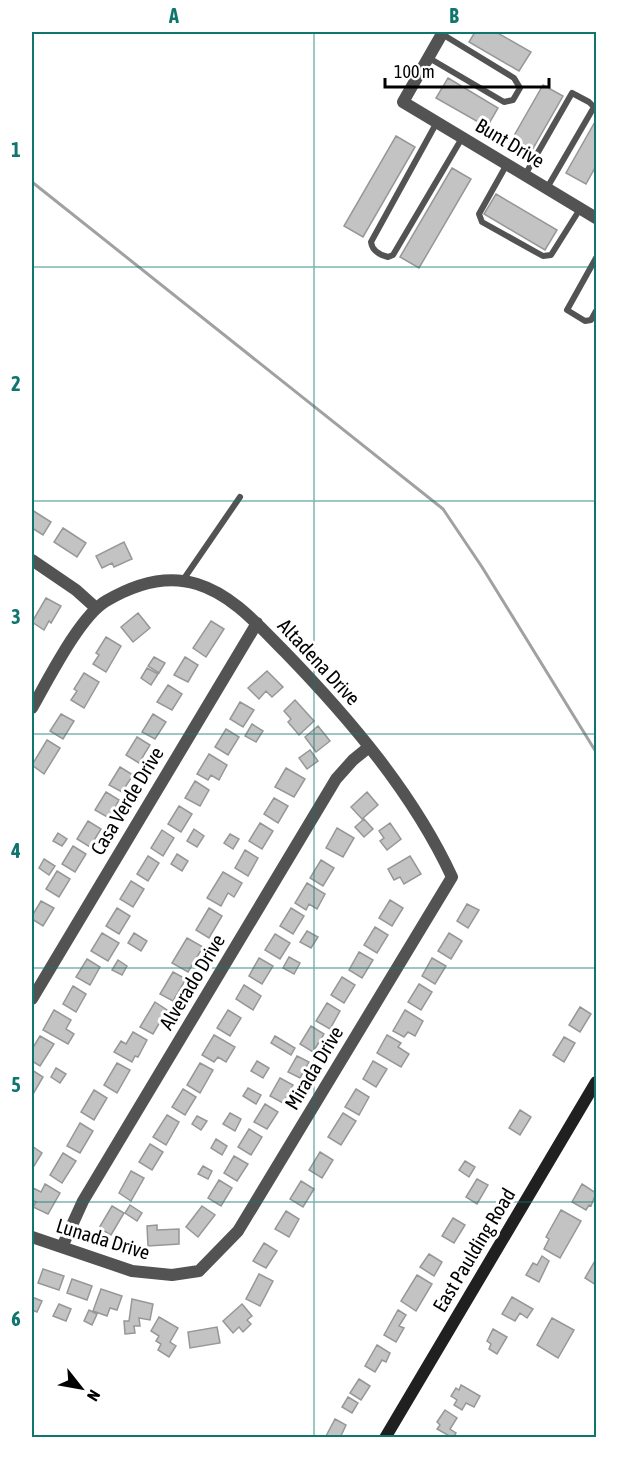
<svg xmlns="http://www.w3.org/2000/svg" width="628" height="1469" viewBox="0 0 628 1469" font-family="'Asap Condensed',sans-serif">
	<rect width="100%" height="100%" fill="#fff"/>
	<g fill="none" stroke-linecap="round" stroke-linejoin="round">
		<!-- stream -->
		<path stroke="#a1a1a1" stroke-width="3" d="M32,182L443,509L482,567L596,752"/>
	</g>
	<!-- building -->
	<path fill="#c3c3c3" stroke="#979797" stroke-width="1.5" d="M475,32H496L531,52L519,71L469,42Z
		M448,78L498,108L487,127L436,98Z
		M543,85L563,96L531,152L511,141Z
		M596,120V166L586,184L566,173Z
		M396,136L415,147L363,237L344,226Z
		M452,168L471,179L419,268L400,257Z
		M496,194L557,230L545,250L484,214Z
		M32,510L51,522L43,535L32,528Z
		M63,528L86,543L77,557L54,542Z
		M124,542L132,559L114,567L112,563L102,568L96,556Z
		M46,598L61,606L51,623L49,621L44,630L32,622Z
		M138,613L150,628L133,642L121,627Z
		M211,621L224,629L206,657L193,648Z
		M106,637L121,646L106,672L93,664L99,655L96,653Z
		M154,657L165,663L159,673L148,666Z
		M185,657L198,665L188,682L174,675Z
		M147,668L158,674L151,685L141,678Z
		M267,671L283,687L272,697L266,691L259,699L248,688Z
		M84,673L99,682L84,708L71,700L77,691L74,689Z
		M168,685L182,694L172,710L157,702Z
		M295,700L314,721L299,735L288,722L291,719L284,711Z
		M240,702L254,710L243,727L230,719Z
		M61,714L74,721L63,739L50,731Z
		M153,714L166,722L155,739L142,732Z
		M252,724L263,731L256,742L245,736Z
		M318,726L330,741L316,752L305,737Z
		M226,729L239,737L228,755L215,747Z
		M137,737L150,745L139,763L126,755Z
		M47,740L60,748L44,774L32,765Z
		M310,750L318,761L307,769L299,758Z
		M209,754L227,765L219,780L211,775L208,780L197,774Z
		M120,767L133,775L122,792L109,785Z
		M286,768L305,779L294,797L275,787Z
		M195,781L209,790L200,806L185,798Z
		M106,792L119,800L109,818L95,810Z
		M367,792L378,805L362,819L351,807Z
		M274,798L288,806L278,823L264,814Z
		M179,806L192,814L181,832L168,824Z
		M364,819L373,829L364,837L355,827Z
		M88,821L101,829L90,847L77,839Z
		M260,823L273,831L262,849L249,841Z
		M390,823L401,839L387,850L380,841L384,838L379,831Z
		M337,828L354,838L343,857L326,848Z
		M194,829L204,836L197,847L187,841Z
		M162,830L174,838L163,856L151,848Z
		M58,833L67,839L62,846L53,841Z
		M230,834L239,839L233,849L224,843Z
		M73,846L86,854L75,872L62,864Z
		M245,850L258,858L248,876L235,868Z
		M177,854L188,861L182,871L171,864Z
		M148,856L159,863L148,881L137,874Z
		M410,856L421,874L404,884L400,877L394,880L388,869Z
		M44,859L55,866L49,875L39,868Z
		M321,860L334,868L323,886L310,878Z
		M57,871L70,879L59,897L46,889Z
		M223,872L242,883L234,897L228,893L221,906L207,898Z
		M131,881L144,889L133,907L120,899Z
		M307,883L325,894L317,909L309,904L306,910L295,903Z
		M390,900L403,908L392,926L379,918Z
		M41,901L54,908L43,926L32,919V916Z
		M467,904L479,910L468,928L457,921Z
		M117,908L130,916L119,934L106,926Z
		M209,908L222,916L209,938L196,930Z
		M291,908L304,916L293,934L280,926Z
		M375,927L388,935L377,953L364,945Z
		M307,931L318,937L311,948L300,942Z
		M102,933L119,943L108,961L91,951Z
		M134,933L147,941L141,951L128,943Z
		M449,933L462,941L451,959L438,951Z
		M275,934L290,943L280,959L265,950Z
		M187,938L203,947L188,972L172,963Z
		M359,952L373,960L362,978L349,970Z
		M289,957L300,963L294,974L283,968Z
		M259,958L273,966L262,984L249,976Z
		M432,958L446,966L435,984L422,976Z
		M87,959L100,967L90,985L76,977Z
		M118,960L127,966L122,975L112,970Z
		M173,972L186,979L173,1001L160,994Z
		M342,977L355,985L344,1003L331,995Z
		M419,984L432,992L421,1010L408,1002Z
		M244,985L261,996L253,1010L236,999Z
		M73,986L86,994L76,1012L63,1004Z
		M155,1002L167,1010L153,1034L140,1027Z
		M327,1003L340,1011L330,1029L316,1021Z
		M580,1007L591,1014L580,1032L569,1025Z
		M54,1010L71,1020L66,1029L74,1034L68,1044L43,1030Z
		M228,1010L241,1018L230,1036L217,1028Z
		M405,1010L423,1021L415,1036L408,1032L404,1037L393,1031Z
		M311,1026L324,1034L313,1052L300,1044Z
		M133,1032L147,1040L138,1057L135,1056L132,1062L114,1052L121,1041L126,1044Z
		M214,1035L235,1047L226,1062L218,1057L214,1062L202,1055Z
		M387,1035L401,1043L398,1047L409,1054L401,1067L377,1053Z
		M40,1036L54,1044L40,1066L32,1061V1049Z
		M275,1036L295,1048L291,1055L271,1043Z
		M564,1037L575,1043L564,1062L553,1055Z
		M297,1056L309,1062L300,1078L288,1072Z
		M257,1061L269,1068L263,1078L251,1071Z
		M373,1061L387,1069L376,1087L363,1079Z
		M117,1063L130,1070L117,1093L104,1085Z
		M200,1063L213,1070L200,1093L187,1085Z
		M56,1068L66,1074L60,1083L51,1077Z
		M32,1070L43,1077L32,1096Z
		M280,1078L293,1085L283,1103L270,1096Z
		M248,1088L261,1095L256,1104L243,1096Z
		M183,1089L196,1097L185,1115L172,1107Z
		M356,1089L369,1097L359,1115L345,1107Z
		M94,1090L107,1098L94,1120L81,1112Z
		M265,1104L278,1112L267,1129L254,1122Z
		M520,1110L531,1117L520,1135L509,1128Z
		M230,1113L241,1119L235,1131L223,1124Z
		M343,1113L356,1121L341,1145L328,1137Z
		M167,1115L179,1122L166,1145L153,1137Z
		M197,1116L207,1121L201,1130L192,1124Z
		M80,1123L93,1131L80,1153L67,1146Z
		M249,1129L262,1137L251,1155L238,1147Z
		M216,1139L227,1146L222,1155L211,1148Z
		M150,1144L163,1152L152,1170L139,1162Z
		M32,1146L42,1153L34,1166L32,1165Z
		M320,1152L333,1160L322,1178L309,1170Z
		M63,1153L76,1161L62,1183L50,1175Z
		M234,1156L248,1164L237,1181L224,1173Z
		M465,1161L475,1167L469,1177L459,1170Z
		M203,1166L212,1171L208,1179L198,1174Z
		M131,1171L144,1178L131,1201L119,1193Z
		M477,1179L488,1185L477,1204L466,1197Z
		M219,1180L232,1188L221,1206L208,1198Z
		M301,1181L314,1189L303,1207L290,1199Z
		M45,1184L60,1193L48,1214L33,1207L36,1202L32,1200L33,1188L41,1192Z
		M582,1184L596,1193L591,1206L589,1205L586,1210L572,1202Z
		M130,1205L142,1213L137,1221L125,1213Z
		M112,1206L124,1213L111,1235L99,1228Z
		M202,1206L215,1215L198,1237L186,1227Z
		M561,1210L581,1221L560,1258L544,1249L549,1239L546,1237Z
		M286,1211L299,1219L289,1237L275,1229Z
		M453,1218L465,1225L454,1243L442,1236Z
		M157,1225V1230L179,1229V1244L148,1246L147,1226Z
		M264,1243L277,1251L266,1268L253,1261Z
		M429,1254L442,1262L434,1276L420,1267Z
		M542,1256L549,1261L539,1282L526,1275L533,1263L537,1265Z
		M596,1259V1285L585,1278Z
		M43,1269L64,1276L59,1290L38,1283Z
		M259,1274L273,1281L260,1306L246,1299Z
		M417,1275L432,1284L416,1311L401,1301Z
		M72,1279L92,1286L87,1300L67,1293Z
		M101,1289L122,1296L117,1310L110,1308L107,1316L93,1311Z
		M32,1297L42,1301L37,1312L32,1310Z
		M512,1297L533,1309L527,1318L520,1313L515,1321L502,1314Z
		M132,1299L153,1304L150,1320L139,1318L140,1326H134L135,1333L125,1334L124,1321H129Z
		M59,1304L71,1309L66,1321L53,1316Z
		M242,1304L252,1316L247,1320L251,1324L243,1332L239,1327L233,1333L223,1321Z
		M89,1310L97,1314L92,1325L84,1321Z
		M398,1310L406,1315L399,1326L404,1328L396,1342L384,1335Z
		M159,1317L178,1328L170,1342L176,1346L169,1357L158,1350L161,1344L156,1341L159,1336L151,1331Z
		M552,1318L574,1330L558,1358L537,1345Z
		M217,1327L220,1343L190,1348L188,1332Z
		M493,1329L507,1337L497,1354L489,1349L491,1344L487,1341Z
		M377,1345L390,1353L386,1362L382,1360L375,1372L365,1366Z
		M359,1379L370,1386L361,1400L350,1393Z
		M461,1385L480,1396L474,1407L466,1403L462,1410L454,1405L457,1400L451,1396L456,1388L459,1390Z
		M348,1397L358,1403L352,1413L342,1407Z
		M445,1410L457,1418L450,1429L456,1433L453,1438L437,1429L440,1425L437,1422Z
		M335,1419L346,1425L340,1438H328L326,1436Z"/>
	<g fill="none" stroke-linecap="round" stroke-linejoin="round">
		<!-- lane -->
		<path stroke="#535353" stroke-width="6" d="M429,58L504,102L513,100L520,88L514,78L442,34
			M437,122L371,242C372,251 380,255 388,257L393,255L462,138
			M507,164L479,214L482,222L543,256L551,255L580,209
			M525,175L572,93L589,102L594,107L547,188
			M596,258L567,310L585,321L591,320L596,311
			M183,580L240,497"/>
		<!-- street -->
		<path stroke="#535353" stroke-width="12" d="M443,32L403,102L596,218
			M32,560L76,590L96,608
			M32,708C48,680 80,616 106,601C133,585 165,574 197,584C233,595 259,626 285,652C349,718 413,793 452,877L238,1231L199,1271L172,1275L132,1271L32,1237
			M32,999L257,623
			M62,1247L83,1201L336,779L353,760L369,747"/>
		<!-- secondary -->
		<path stroke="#202020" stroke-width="12" d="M385,1438L596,1082"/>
	</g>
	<!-- grid -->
	<path fill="none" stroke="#0f766e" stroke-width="1.5" stroke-opacity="0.55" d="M314,32V1438M32,267H596M32,501H596M32,734H596M32,968H596M32,1202H596"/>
	<g text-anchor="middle" stroke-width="6" stroke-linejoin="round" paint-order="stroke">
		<!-- street labels -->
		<g font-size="20" fill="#000" stroke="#fff">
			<text transform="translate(510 143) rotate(31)" y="7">Bunt Drive</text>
			<text transform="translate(319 662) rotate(47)" y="7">Altadena Drive</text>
			<text transform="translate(127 801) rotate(-59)" y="7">Casa Verde Drive</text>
			<text transform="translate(192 982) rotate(-59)" y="7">Alverado Drive</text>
			<text transform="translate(314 1068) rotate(-59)" y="7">Mirada Drive</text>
			<text transform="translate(103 1239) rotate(17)" y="7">Lunada Drive</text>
			<text transform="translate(474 1250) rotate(-59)" y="7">East Paulding Road</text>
		</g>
	</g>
	<!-- border -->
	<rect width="628" height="1469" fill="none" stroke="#ffffff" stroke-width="66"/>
	<!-- north arrow -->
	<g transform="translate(81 1388) rotate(121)" stroke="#ffffff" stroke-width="4.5" paint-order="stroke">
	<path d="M0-4.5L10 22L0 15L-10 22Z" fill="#000000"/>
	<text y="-9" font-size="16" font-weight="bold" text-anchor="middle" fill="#000000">N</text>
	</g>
	<!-- scale -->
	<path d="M385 78v9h164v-9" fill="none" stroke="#000000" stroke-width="3"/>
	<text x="394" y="78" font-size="18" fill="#000000" stroke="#ffffff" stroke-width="4.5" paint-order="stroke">100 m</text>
	<rect x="33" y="33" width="562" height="1403" fill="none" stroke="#0f766e" stroke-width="2"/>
	<g font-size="20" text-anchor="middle" font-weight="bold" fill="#0f766e">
		<text x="174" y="23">A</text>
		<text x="454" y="23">B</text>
		<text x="16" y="157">1</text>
		<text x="16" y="391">2</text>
		<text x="16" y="624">3</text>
		<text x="16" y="858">4</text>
		<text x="16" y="1092">5</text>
		<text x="16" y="1326">6</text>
	</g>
</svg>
